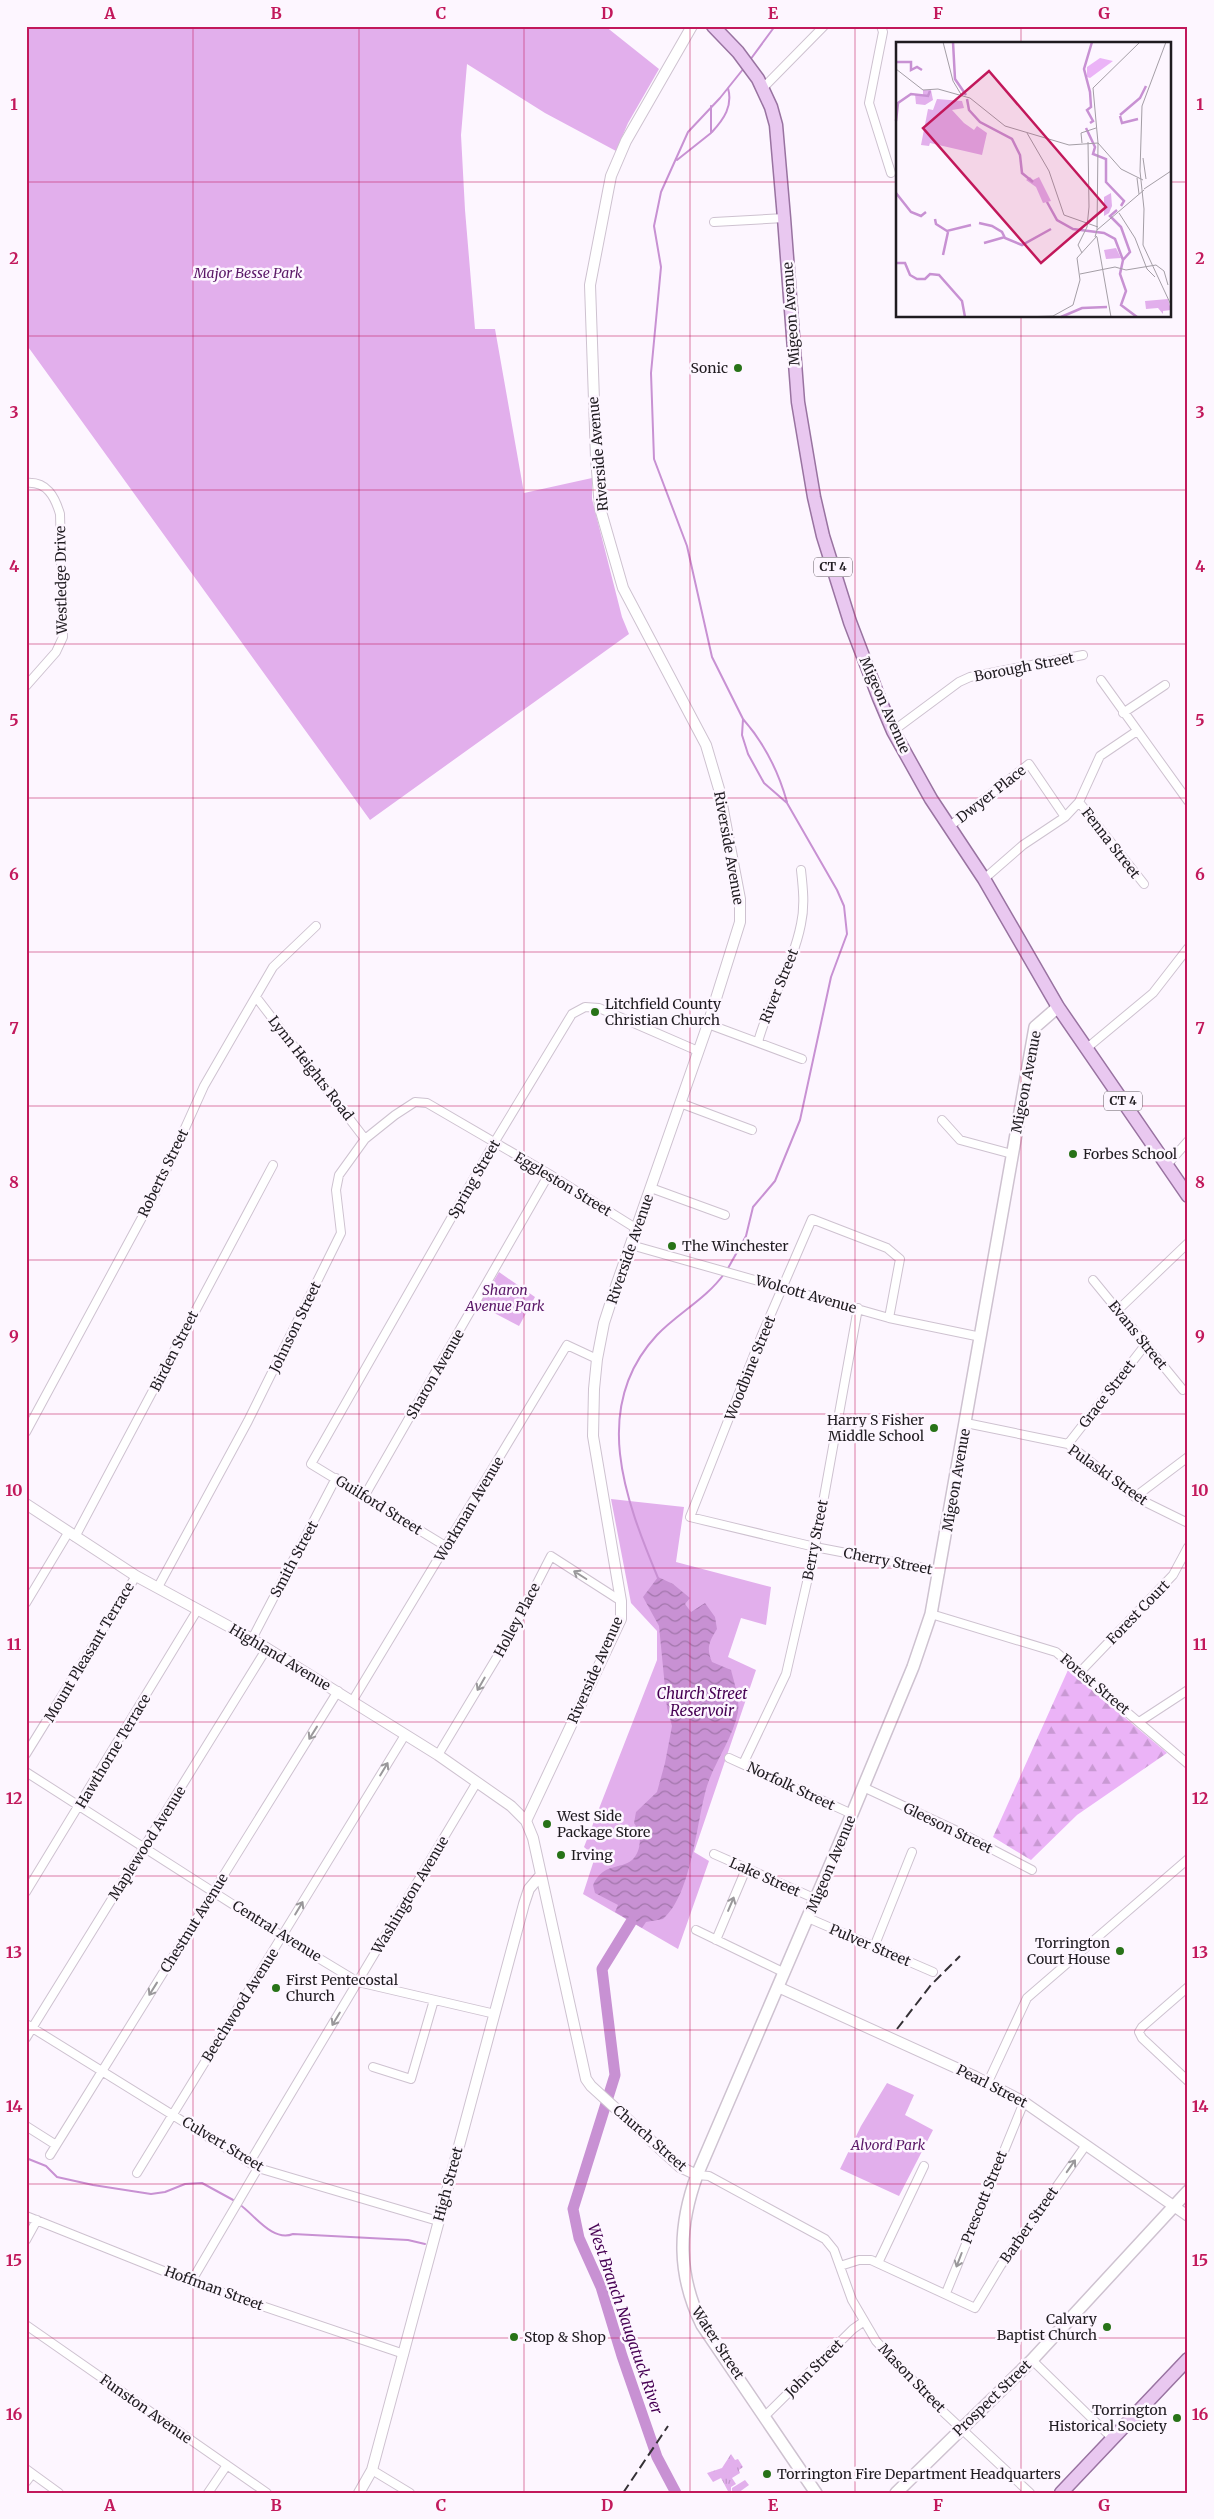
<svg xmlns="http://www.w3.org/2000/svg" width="1214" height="2519" viewBox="0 0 1214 2519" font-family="Merriweather,serif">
	<defs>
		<pattern id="grass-tufts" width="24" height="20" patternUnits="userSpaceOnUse" patternTransform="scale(1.25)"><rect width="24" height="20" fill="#e2afec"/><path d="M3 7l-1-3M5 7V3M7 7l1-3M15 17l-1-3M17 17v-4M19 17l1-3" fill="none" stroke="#c196ca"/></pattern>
		<pattern id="forest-firs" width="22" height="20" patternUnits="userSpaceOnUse" patternTransform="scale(1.25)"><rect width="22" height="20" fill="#ebb3f7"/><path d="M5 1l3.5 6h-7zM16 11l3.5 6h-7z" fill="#c999d3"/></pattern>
		<pattern id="water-waves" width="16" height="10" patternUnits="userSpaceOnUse" patternTransform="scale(1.25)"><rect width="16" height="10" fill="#c891d3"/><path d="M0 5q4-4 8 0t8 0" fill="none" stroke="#a276ab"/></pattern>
	</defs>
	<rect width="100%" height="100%" fill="#fdf6ff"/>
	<!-- grass -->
	<path fill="url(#grass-tufts)" d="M731,2454L735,2460L738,2459L743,2467L739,2470L740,2473L732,2478L736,2484L731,2487V2493H729L721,2478L713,2482L707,2473L722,2468Z
		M745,2480L749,2485L738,2493H732V2488Z"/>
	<!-- forest -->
	<path fill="url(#forest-firs)" d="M1068,1670L1167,1753L1077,1815L1031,1860L993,1837Z"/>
	<!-- park -->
	<path fill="#e2afec" d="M26,26H605L659,69L628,123L616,151L545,113L467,64L461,135L465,210L475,329H495L524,493L592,478V499L622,617L629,634L370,820L26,344Z
		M499,1272L535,1297L519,1326L479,1305Z
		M611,1499L684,1507L676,1562L771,1587L766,1625L741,1618L728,1657L756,1670L694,1852L709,1861L678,1949L583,1894L595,1857L584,1847L657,1660V1631L631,1603Z
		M887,2083L914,2095L905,2115L933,2130L899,2196L840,2169L861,2126Z"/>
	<!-- water -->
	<path fill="url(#water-waves)" d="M658,1577L673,1584L690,1598L685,1604L691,1612L705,1603L715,1617L717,1629C709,1642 706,1648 712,1662L731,1670C734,1682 740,1699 738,1712C733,1738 715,1761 707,1786C696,1823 692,1894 663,1919L646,1922L642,1928L615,1912L618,1905L595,1893L593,1885C604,1862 620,1870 632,1860C642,1851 642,1833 634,1823L636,1812L657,1792L665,1763L672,1726L667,1708L659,1626L643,1597Z"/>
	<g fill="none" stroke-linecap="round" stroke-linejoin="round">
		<!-- stream -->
		<path stroke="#c891d3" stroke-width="2" d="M750,60L775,26
			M712,132C724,119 733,106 728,88
			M677,160L711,133V106
			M743,719C765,744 778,770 787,802
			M727,1270L746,1236L753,1207L775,1181L800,1120L831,977L847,934L844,906L837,890L787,803L764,783L748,754L742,735L743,719L712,657L687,546L654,459L651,373L661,267L654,226L661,192L688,132L720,98L744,68
			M658,1578C625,1499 590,1407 657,1335C678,1313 706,1299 724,1274
			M26,2158L46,2166L57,2177L93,2185L151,2194L165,2192L185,2184L202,2183L235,2201
			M239,2204C255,2215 272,2242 293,2234L408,2240L425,2244"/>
		<!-- river -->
		<path stroke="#c891d3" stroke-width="11" d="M631,1922L602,1969L615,2075L573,2209L579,2238L601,2287L622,2356L657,2457L676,2493"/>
		<defs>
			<path id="minor" d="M881,26L883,32L869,103L891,173
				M763,88L824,26
				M714,222L784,218
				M26,483C47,481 55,497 60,514L63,637L56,652L26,686
				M1101,680L1188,801
				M1123,713L1165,685
				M893,731L959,682L970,677L1083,655
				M1079,802L1144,884
				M950,826L1029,764L1065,817
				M984,879L1023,845L1065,817L1079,802L1100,756L1137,731
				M256,997L365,1139
				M708,1024L802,1059
				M758,1042C769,1001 793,965 801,924C805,906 803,888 801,870
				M1087,1048L1153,993L1188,948
				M680,1103L752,1130
				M942,1120L960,1140L1012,1154
				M1166,1166L1188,1141
				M651,1188L725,1215
				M631,1245L889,1318L981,1337
				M1093,1280L1183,1390
				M1119,1309L1188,1243
				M889,1318L900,1259L887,1248L812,1219L761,1337L690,1517L815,1547L940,1571
				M966,1423L1068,1444L1135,1497L1188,1523
				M26,1432L159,1186L204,1086L234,1034L273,967L316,926
				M1068,1444L1146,1344
				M365,1495L549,1174
				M1135,1497L1188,1457
				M75,1537L273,1165
				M447,1547L311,1464L494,1143L572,1014L585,1007L599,1008L698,1051
				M158,1587L248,1421L341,1233L336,1190L339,1175L365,1139L395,1115L415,1102L427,1103L549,1174L637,1229
				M26,1603L68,1533
				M931,1614L1056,1652L1188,1764
				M252,1639L336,1478
				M1081,1671L1173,1575L1188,1547
				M353,1700L567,1345L597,1359
				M1139,1722L1188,1690
				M26,1754L136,1576
				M438,1755L512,1632L551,1556L621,1601
				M729,1758L852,1814
				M743,1764L786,1674L815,1547L858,1308
				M26,1772L282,1936L358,1982L495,2014
				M863,1787L953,1829L1032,1870
				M714,1854L816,1899
				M26,1892L198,1609
				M808,1918L933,1972
				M696,1930L785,1973
				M716,1940L746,1869
				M874,1947L912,1852
				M1188,1987L1142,2027L1139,2032L1142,2038L1188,2081
				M26,2024L258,2168L438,2221
				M26,2038L267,1648
				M373,2067L411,2079L434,2000
				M988,2082L1027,1998L1188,1859
				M26,2126L56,2145
				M50,2155L338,1691
				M250,2162L477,1782
				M137,2173L405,1735
				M697,2175L709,2176L825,2239L834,2250L852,2300L876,2341L937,2406L1030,2493
				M26,2216L191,2282L404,2354
				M26,2240L37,2220
				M878,2263L924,2166
				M840,2266L859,2260H871L975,2308L1001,2265L1086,2145
				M191,2282L258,2168
				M946,2293L1024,2102
				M26,2325L267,2493
				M1032,2360L1112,2438
				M765,2416L853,2329L863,2322
				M26,2469L59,2493
				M372,2470L410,2493
				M26,2482L32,2474
				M208,2493L227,2465"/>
			<path id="tertiary" d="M26,1504L136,1576L252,1639L438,1755L511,1806L526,1821L533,1838L586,2079L591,2086L680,2167L697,2175
				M526,1821L621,1619V1601L593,1436L594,1389L597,1359L604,1323L616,1286L708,1024L740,922V899L719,789L706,745L623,588L600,508L596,458L590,285L611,176L626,141L692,26
				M778,1987L974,2076L1024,2102L1188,2216
				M359,2493L372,2470L524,1904L529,1889L540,1876"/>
			<path id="secondary" d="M816,2493L702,2325C677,2274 678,2227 697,2175L852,1814L913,1667L931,1614L1035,1027L1058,1007
				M896,2493L1032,2360L1188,2191"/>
			<path id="primary" d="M713,26L738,52L758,79L771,107L776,125L784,218L798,402L814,497L823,536L850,622L879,698L893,731L931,799L984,879L1058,1007L1188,1196
				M1061,2493L1188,2359"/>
		</defs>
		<!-- minor casing -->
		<use href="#minor" stroke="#cec2d0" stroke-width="10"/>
		<!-- tertiary casing -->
		<use href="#tertiary" stroke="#cec2d0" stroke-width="12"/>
		<!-- secondary casing -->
		<use href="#secondary" stroke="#cec2d0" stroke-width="14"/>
		<!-- primary casing -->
		<use href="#primary" stroke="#9973a1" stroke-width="15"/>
		<!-- minor -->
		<use href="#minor" stroke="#fff" stroke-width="8"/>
		<!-- tertiary -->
		<use href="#tertiary" stroke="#fff" stroke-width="10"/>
		<!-- secondary -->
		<use href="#secondary" stroke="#fff" stroke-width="11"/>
		<!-- primary -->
		<use href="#primary" stroke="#e9c8f0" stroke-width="12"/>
		<!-- rail -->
		<path stroke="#353136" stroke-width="2" stroke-dasharray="10 5" stroke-linecap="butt" d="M897,2029L931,1985L960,1956
			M623,2493L668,2426"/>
	</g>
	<!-- one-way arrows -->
	<defs><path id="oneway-shaft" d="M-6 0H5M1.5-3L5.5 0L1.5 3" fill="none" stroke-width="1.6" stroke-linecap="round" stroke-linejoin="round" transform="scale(1.25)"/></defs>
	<g stroke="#9a989b">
		<use href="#oneway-shaft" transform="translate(580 1575) rotate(-148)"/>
		<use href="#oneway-shaft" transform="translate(481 1684) rotate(120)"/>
		<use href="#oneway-shaft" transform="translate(313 1733) rotate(122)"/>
		<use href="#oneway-shaft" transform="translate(384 1769) rotate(-59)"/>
		<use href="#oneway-shaft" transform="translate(731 1904) rotate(-67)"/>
		<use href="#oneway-shaft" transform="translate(299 1908) rotate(-59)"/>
		<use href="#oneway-shaft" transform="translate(153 1989) rotate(122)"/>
		<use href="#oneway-shaft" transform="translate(336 2019) rotate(121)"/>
		<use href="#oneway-shaft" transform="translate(1071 2166) rotate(-55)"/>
		<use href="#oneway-shaft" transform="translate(959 2260) rotate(111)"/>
	</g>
	<!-- grid -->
	<path fill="none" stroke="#c2185b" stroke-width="1" stroke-opacity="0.55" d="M193,26V2493M359,26V2493M524,26V2493M690,26V2493M855,26V2493M1021,26V44M26,182H898M1170,182H1188M1021,316V2493M26,336H1188M26,490H1188M26,644H1188M26,798H1188M26,952H1188M26,1106H1188M26,1260H1188M26,1414H1188M26,1568H1188M26,1722H1188M26,1876H1188M26,2030H1188M26,2184H1188M26,2338H1188"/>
	<!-- markers -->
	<g fill="#287318" stroke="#fdf6ff" stroke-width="2">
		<circle cx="738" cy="368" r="5"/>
		<circle cx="595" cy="1012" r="5"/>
		<circle cx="1073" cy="1154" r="5"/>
		<circle cx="672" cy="1246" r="5"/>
		<circle cx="934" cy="1428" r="5"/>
		<circle cx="547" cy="1824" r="5"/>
		<circle cx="561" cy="1855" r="5"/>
		<circle cx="1120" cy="1951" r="5"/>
		<circle cx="276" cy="1988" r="5"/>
		<circle cx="1107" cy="2327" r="5"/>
		<circle cx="514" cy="2337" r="5"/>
		<circle cx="1177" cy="2418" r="5"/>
		<circle cx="767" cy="2474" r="5"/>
	</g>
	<g text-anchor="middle" stroke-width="5" stroke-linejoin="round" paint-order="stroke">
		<!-- shield labels -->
		<g fill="#fdf6ff" stroke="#625d63" stroke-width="1">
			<rect x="814" y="557.5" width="38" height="19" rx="4"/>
			<rect x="1104" y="1091.5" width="38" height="19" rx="4"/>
		</g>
		<g font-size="12" font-weight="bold" fill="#1f1b20">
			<text x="833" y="571">CT 4</text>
			<text x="1123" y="1105">CT 4</text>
		</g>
		<!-- park labels -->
		<g font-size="14" font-style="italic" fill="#5a1767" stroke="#fdf6ff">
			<text x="248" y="278">Major Besse Park</text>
			<text x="505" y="1295">Sharon<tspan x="505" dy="16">Avenue Park</tspan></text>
			<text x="888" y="2150">Alvord Park</text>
		</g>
		<!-- street labels -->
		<g font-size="14" fill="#1f1b20" stroke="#fdf6ff">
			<text transform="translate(791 314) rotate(-94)" y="5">Migeon Avenue</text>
			<text transform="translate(598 454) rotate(-95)" y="5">Riverside Avenue</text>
			<text transform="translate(61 580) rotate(-91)" y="5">Westledge Drive</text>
			<text transform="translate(1024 667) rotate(-11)" y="5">Borough Street</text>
			<text transform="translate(885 705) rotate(66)" y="5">Migeon Avenue</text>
			<text transform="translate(991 794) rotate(-38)" y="5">Dwyer Place</text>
			<text transform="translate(1111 843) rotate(52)" y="5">Fenna Street</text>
			<text transform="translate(729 848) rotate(80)" y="5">Riverside Avenue</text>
			<text transform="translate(779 986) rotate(-68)" y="5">River Street</text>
			<text transform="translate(311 1068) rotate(52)" y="5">Lynn Heights Road</text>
			<text transform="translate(1026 1082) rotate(-79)" y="5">Migeon Avenue</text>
			<text transform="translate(163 1173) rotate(-64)" y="5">Roberts Street</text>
			<text transform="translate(474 1179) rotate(-60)" y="5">Spring Street</text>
			<text transform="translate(563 1184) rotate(31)" y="5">Eggleston Street</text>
			<text transform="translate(630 1249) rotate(-71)" y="5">Riverside Avenue</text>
			<text transform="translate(806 1294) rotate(16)" y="5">Wolcott Avenue</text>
			<text transform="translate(295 1327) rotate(-64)" y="5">Johnson Street</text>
			<text transform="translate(1138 1335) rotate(51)" y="5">Evans Street</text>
			<text transform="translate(174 1351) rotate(-63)" y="5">Birden Street</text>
			<text transform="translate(750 1368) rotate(-68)" y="5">Woodbine Street</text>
			<text transform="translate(435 1374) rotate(-60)" y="5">Sharon Avenue</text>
			<text transform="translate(1107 1394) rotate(-52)" y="5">Grace Street</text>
			<text transform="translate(1108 1475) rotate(35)" y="5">Pulaski Street</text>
			<text transform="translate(956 1480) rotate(-80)" y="5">Migeon Avenue</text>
			<text transform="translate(379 1505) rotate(32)" y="5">Guilford Street</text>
			<text transform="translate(469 1509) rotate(-59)" y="5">Workman Avenue</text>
			<text transform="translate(815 1540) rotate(-79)" y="5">Berry Street</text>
			<text transform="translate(294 1559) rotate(-62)" y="5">Smith Street</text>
			<text transform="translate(888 1561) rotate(11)" y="5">Cherry Street</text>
			<text transform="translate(1138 1612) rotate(-46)" y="5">Forest Court</text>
			<text transform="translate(517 1620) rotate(-62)" y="5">Holley Place</text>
			<text transform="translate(89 1652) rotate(-59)" y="5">Mount Pleasant Terrace</text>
			<text transform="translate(280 1657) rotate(31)" y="5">Highland Avenue</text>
			<text transform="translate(595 1670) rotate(-66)" y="5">Riverside Avenue</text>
			<text transform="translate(1095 1684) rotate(40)" y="5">Forest Street</text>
			<text transform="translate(113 1751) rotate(-59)" y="5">Hawthorne Terrace</text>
			<text transform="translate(791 1786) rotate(25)" y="5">Norfolk Street</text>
			<text transform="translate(948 1828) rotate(26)" y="5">Gleeson Street</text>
			<text transform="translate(147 1843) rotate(-58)" y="5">Maplewood Avenue</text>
			<text transform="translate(831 1864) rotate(-67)" y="5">Migeon Avenue</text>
			<text transform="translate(765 1877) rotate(24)" y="5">Lake Street</text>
			<text transform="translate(410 1895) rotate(-59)" y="5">Washington Avenue</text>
			<text transform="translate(194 1923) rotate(-58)" y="5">Chestnut Avenue</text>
			<text transform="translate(277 1931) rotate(32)" y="5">Central Avenue</text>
			<text transform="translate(870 1945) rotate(23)" y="5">Pulver Street</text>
			<text transform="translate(240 2005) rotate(-58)" y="5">Beechwood Avenue</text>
			<text transform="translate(992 2086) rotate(27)" y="5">Pearl Street</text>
			<text transform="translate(650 2138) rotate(41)" y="5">Church Street</text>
			<text transform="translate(223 2144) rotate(31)" y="5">Culvert Street</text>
			<text transform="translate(448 2184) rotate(-75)" y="5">High Street</text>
			<text transform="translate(984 2197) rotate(-68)" y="5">Prescott Street</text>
			<text transform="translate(1029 2225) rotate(-55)" y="5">Barber Street</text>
			<text transform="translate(214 2288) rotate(20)" y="5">Hoffman Street</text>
			<text transform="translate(718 2343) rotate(57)" y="5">Water Street</text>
			<text transform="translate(814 2368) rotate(-45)" y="5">John Street</text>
			<text transform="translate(912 2378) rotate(46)" y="5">Mason Street</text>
			<text transform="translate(992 2398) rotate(-44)" y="5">Prospect Street</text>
			<text transform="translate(146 2409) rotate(35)" y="5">Funston Avenue</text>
		</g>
		<!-- poi labels -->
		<g font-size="14" fill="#1f1b20" stroke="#fdf6ff" text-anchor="start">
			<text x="728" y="373" text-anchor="end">Sonic</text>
			<text x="605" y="1009">Litchfield County<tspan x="605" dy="16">Christian Church</tspan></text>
			<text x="1083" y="1159">Forbes School</text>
			<text x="682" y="1251">The Winchester</text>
			<text x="924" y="1425" text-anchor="end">Harry S Fisher<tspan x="924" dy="16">Middle School</tspan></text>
			<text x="557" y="1821">West Side<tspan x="557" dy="16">Package Store</tspan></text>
			<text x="571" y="1860">Irving</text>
			<text x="1110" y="1948" text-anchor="end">Torrington<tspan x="1110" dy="16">Court House</tspan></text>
			<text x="286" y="1985">First Pentecostal<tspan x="286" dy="16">Church</tspan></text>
			<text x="1097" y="2324" text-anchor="end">Calvary<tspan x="1097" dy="16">Baptist Church</tspan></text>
			<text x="524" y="2342">Stop &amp; Shop</text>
			<text x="1167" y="2415" text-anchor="end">Torrington<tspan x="1167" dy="16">Historical Society</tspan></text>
			<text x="777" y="2479">Torrington Fire Department Headquarters</text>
		</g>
		<!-- water labels -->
		<g font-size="15" font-style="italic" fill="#460053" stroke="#fdf6ff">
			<text x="702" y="1699">Church Street<tspan x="702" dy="17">Reservoir</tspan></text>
			<text transform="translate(625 2319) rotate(71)" y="5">West Branch Naugatuck River</text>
		</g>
	</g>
	<!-- overview -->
	<g transform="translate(896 42)">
		<rect width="275" height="275" fill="#fdf6ff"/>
		<path d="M204,16L217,19L194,36L191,35V25Z" fill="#ebb3f7"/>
		<path d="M215,151L216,164L213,171L208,174V155Z" fill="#e2afec"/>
		<path d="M27,48H35L37,58L29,63L20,62L19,52L27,54ZM41,57L66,59L68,66L56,68L68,81L78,88L81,84L91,91L86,113L34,101L33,104L25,103L32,67L37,68ZM134,135L137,138L143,135L155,159L147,161L140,145L130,138ZM220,206L225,216L210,217L208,208ZM272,257L275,268L267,269V272L262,266L250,267L249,259Z" fill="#e2afec"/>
		<path fill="none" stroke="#c891d3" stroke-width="2.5" d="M57,0L59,37L70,53M0,20H15V28L21,25L26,28M71,57L73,68L84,80L116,97L124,113L126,131L137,140M224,73L244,56L250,44M224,74L226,81L242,77M0,79L2,61L15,52L32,54L34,49M194,81L197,79L191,68L195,65L194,50L188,27L196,0M190,86L199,105L197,112L210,117V140L228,159L225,164M0,151L15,170L25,174L30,170M151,160L161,178L177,187L208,191L219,197L227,218M221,168L214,174L225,185L234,210L227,218M39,177L40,182L51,189L75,183M83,181L96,184L106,190L109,196L126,203L155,187M88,201L109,195M47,213L52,190M227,218L224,232L230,249L225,263L241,275M0,221H9L14,233L21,237H29L34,232L43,233L66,259L69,275M165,275L186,266L211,265"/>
		<path fill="none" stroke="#a49ea6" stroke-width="1" d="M47,0L57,39L66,54M270,0L246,64L244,129L248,167L247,203L275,263M0,27L27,48L42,47L74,56L109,84L173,103L202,101L225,127L247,138M131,91L153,129L168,173L202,185M186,101L185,91L200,86M247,116L250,137M241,136L243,152M248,147L275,129M223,171L239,196L251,227L259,235M201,188L202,101L197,46L244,0M199,195L201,188L248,148M201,195L215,275M186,211L182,203L191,185L193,165L192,100M184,232L219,225L230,228L260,223L268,229L272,243M126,275L157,274L177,263L184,238L181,216L201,194"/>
		<path fill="#c2185b" fill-opacity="0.15" stroke="#c2185b" stroke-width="2.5" d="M93,29L210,165L145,221L27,86Z"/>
		<rect width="275" height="275" fill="none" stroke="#1f1b20" stroke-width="2.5"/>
	</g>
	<!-- border -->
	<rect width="1214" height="2519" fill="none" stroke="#fdf6ff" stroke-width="55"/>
	<rect x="28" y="28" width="1158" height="2464" fill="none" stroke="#c2185b" stroke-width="2"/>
	<g font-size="16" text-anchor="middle" font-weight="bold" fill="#c2185b">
		<text x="110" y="19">A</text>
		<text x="276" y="19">B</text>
		<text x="441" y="19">C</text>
		<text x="607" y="19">D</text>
		<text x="773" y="19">E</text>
		<text x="938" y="19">F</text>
		<text x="1104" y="19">G</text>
		<text x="14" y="110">1</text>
		<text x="1200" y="110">1</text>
		<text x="14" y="264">2</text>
		<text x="1200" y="264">2</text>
		<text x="14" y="418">3</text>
		<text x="1200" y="418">3</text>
		<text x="14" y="572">4</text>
		<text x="1200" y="572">4</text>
		<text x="14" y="726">5</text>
		<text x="1200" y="726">5</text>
		<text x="14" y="880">6</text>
		<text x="1200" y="880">6</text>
		<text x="14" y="1034">7</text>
		<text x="1200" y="1034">7</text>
		<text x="14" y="1188">8</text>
		<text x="1200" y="1188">8</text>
		<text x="14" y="1342">9</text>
		<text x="1200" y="1342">9</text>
		<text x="14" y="1496">10</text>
		<text x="1200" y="1496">10</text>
		<text x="14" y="1650">11</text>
		<text x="1200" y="1650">11</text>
		<text x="14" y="1804">12</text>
		<text x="1200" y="1804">12</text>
		<text x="14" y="1958">13</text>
		<text x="1200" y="1958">13</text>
		<text x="14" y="2112">14</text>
		<text x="1200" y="2112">14</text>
		<text x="14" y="2266">15</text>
		<text x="1200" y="2266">15</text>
		<text x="14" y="2420">16</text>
		<text x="1200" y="2420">16</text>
		<text x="110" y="2511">A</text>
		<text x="276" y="2511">B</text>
		<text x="441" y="2511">C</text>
		<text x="607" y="2511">D</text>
		<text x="773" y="2511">E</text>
		<text x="938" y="2511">F</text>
		<text x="1104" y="2511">G</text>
	</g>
</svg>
